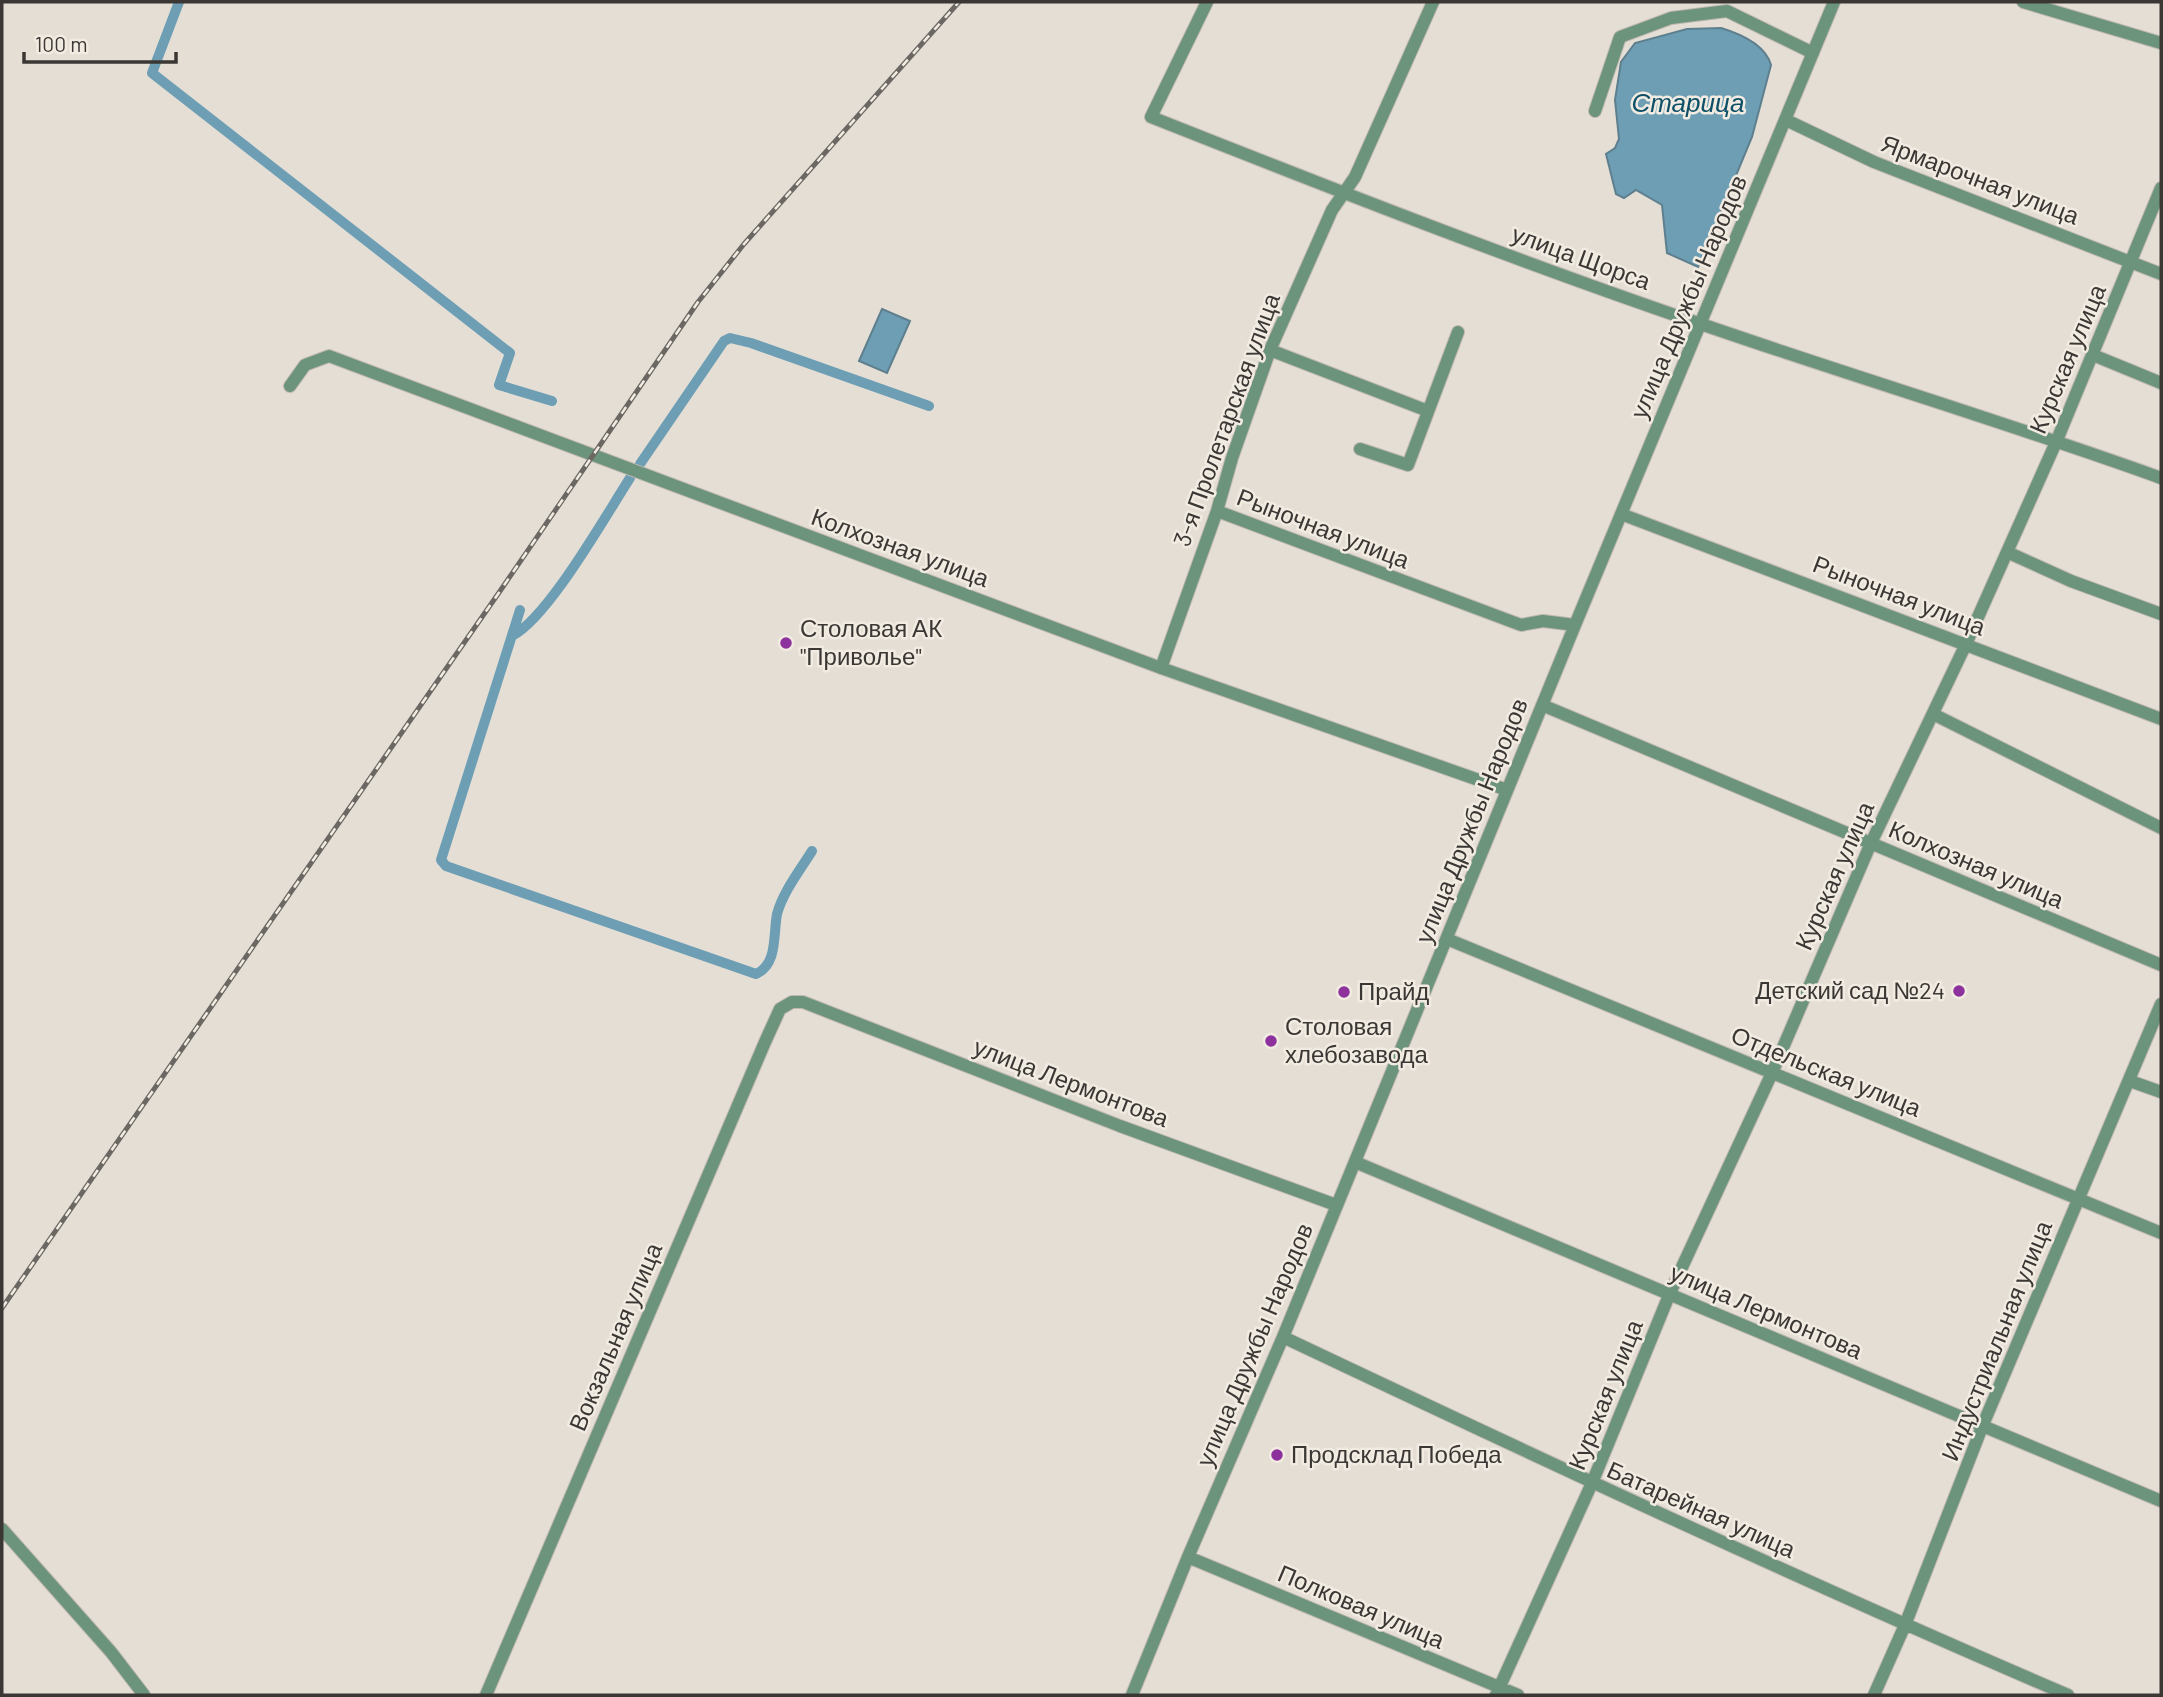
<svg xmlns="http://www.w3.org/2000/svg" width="2163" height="1697" viewBox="0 0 2163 1697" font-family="Barlow,sans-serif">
	<rect width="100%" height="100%" fill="#e4ded5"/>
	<!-- water -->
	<path fill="#6d9eb4" stroke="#5e7f8e" stroke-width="2" d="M1721,28C1741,34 1765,44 1771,65L1752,137L1698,267L1667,253L1662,205L1636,190L1624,198L1616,194L1606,154L1615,148L1619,139L1615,100L1621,62L1635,43L1687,29Z
		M882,309L910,321L887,373L859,361Z"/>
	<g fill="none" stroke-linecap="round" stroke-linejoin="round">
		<!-- canal -->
		<path stroke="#6d9eb4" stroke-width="10" d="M179,2L152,73L510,353L499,385L552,401
			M640,464L724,341L730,338L751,343L929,406
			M520,610L441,860L446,866L756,974C778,964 773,935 777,914C783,892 800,870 812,851
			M512,636C548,618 606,515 630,478"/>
		<defs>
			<path id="minor" d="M1207,2L1151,117C1333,189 1516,261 1701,324C1854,377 2009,423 2161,478
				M2023,2L2161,43
				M1595,111L1620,37L1671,18L1727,11L1813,53
				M1786,120L1874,162L2161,274
				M1270,350L1428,411
				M2093,355L2161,383
				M290,386L305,365L329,356L1161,668L1507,790
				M1360,449L1408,465L1458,332
				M1217,511L1521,625L1543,621L1575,625
				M1621,514L2161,719
				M2007,552L2071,581L2161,614
				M1161,668L1217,511L1232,458L1270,350L1332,210L1355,177L1433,2
				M1542,705L2161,965
				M1933,714L2161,828
				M1447,939L2161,1233
				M2130,1081L2161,1092
				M1355,1162L2161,1501
				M1283,1337C1543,1460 1804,1582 2068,1695
				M2,1529L111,1652L144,1695
				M1188,1557L1518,1695
				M486,1695L765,1042L780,1009L792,1002H803L1120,1126L1336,1205
				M1132,1695L1188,1557L1283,1337L1575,625L1834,2
				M1496,1695L1592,1483L1670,1293L1772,1073L1871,843L1966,644L2057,440L2161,188
				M1874,1695L1905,1625L1982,1427L2161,1004"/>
		</defs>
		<!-- minor casing -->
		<use href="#minor" stroke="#bfb9b2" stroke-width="14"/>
		<!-- minor -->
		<use href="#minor" stroke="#6c937c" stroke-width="12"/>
		<defs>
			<path id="rail" d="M2,1308L498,594L698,302L744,244L959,2"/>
		</defs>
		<!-- rail casing -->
		<use href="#rail" stroke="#6b6863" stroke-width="5"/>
		<!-- rail -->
		<use href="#rail" stroke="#f2ebe2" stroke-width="2.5" stroke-dasharray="8" stroke-linecap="butt"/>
	</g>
	<!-- markers -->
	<g fill="#8d329d" stroke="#f2ebe2" stroke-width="2.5">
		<circle cx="786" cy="643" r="7"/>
		<circle cx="1959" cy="991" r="7"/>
		<circle cx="1344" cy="992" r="7"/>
		<circle cx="1271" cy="1041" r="7"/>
		<circle cx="1277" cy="1455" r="7"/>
	</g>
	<g text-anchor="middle" stroke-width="5" stroke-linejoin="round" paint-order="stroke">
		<!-- street labels -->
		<g font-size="24" fill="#3a3734" stroke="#f2ebe2">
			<text transform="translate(1980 180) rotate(21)" y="8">Ярмарочная улица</text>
			<text transform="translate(1581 258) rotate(20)" y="8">улица Щорса</text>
			<text transform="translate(1689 297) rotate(-67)" y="8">улица Дружбы Народов</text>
			<text transform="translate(2068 359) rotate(-67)" y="8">Курская улица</text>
			<text transform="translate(1227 420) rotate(-70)" y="8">3-я Пролетарская улица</text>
			<text transform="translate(1323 529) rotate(21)" y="8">Рыночная улица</text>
			<text transform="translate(900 548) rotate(20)" y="8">Колхозная улица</text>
			<text transform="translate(1899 596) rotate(21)" y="8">Рыночная улица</text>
			<text transform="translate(1472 821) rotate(-68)" y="8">улица Дружбы Народов</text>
			<text transform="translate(1976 865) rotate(23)" y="8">Колхозная улица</text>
			<text transform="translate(1835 876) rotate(-66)" y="8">Курская улица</text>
			<text transform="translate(1826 1072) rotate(22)" y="8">Отдельская улица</text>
			<text transform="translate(1071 1083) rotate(21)" y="8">улица Лермонтова</text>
			<text transform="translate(1766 1312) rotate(23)" y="8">улица Лермонтова</text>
			<text transform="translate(616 1337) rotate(-67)" y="8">Вокзальная улица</text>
			<text transform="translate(1997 1341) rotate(-68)" y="8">Индустриальная улица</text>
			<text transform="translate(1255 1345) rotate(-67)" y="8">улица Дружбы Народов</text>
			<text transform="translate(1606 1395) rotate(-68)" y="8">Курская улица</text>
			<text transform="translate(1701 1510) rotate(24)" y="8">Батарейная улица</text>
			<text transform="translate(1361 1607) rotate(23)" y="8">Полковая улица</text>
		</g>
		<!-- poi labels -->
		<g font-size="24" fill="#3a3734" stroke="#f2ebe2" text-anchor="start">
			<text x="800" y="637">Столовая АК<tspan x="800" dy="28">"Приволье"</tspan></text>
			<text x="1945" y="999" text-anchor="end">Детский сад №24</text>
			<text x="1358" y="1000">Прайд</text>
			<text x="1285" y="1035">Столовая<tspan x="1285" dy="28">хлебозавода</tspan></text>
			<text x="1291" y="1463">Продсклад Победа</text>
		</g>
		<!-- water labels -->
		<g font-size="26" font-style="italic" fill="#0f5069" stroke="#f2ebe2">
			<text x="1688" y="112">Старица</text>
		</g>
	</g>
	<!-- border -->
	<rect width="2163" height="1697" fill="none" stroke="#3a3734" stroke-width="7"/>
	<!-- scale -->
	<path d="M24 52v10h152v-10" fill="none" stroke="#3a3734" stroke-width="3.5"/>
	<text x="35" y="52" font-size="21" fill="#3a3734" stroke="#f2ebe2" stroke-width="5" paint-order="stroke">100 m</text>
</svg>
